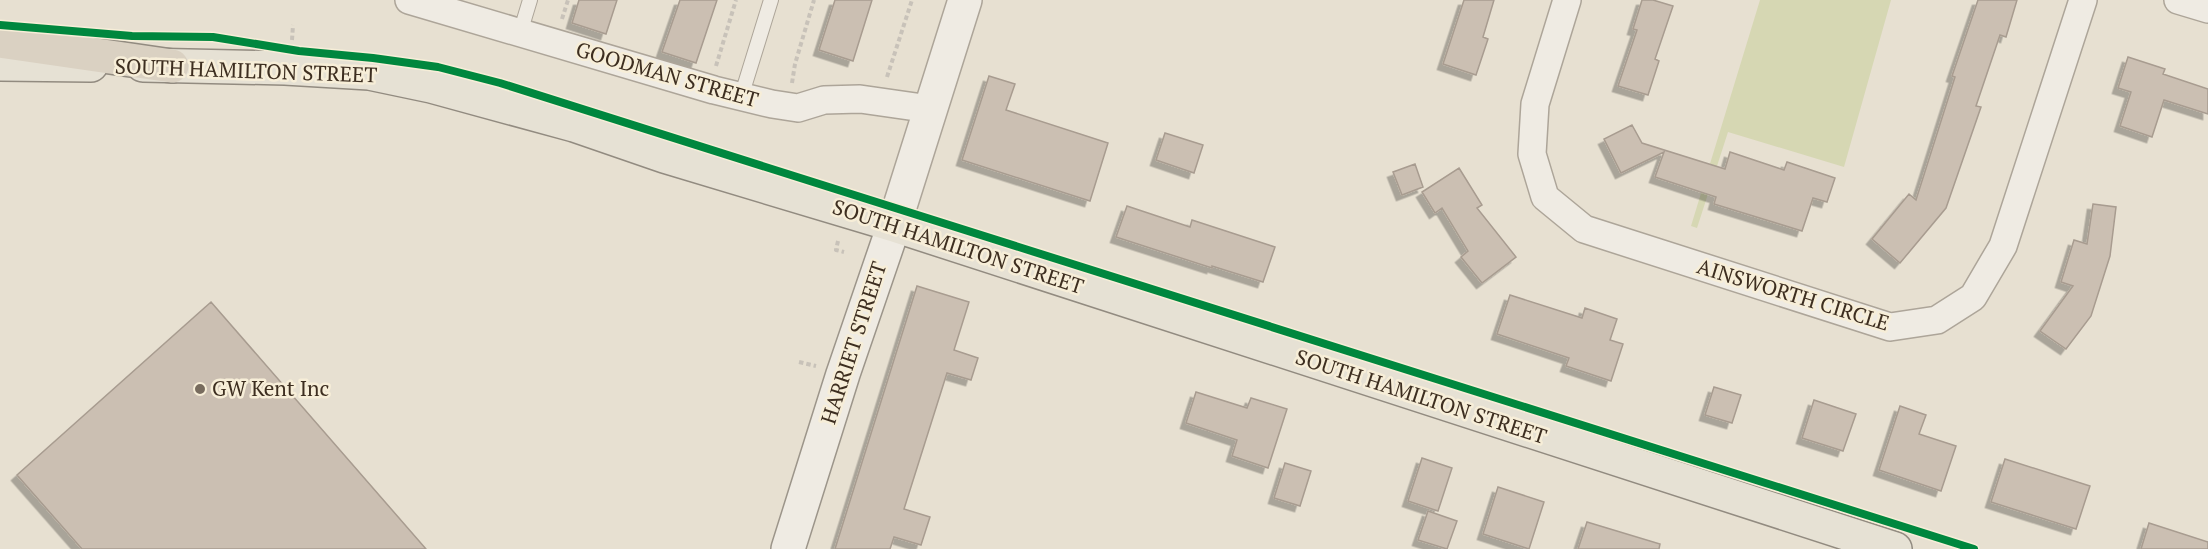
<svg xmlns="http://www.w3.org/2000/svg" width="2208" height="549" viewBox="0 0 2208 549" font-family="'PT Serif',serif">
	<defs>
		<filter id="shadow"><feDropShadow dx="-5.5" dy="5.5" stdDeviation="0" flood-color="#0004"/></filter>
	</defs>
	<rect width="100%" height="100%" fill="#e7e0d1"/>
	<!-- green -->
	<path fill="#d6d7b3" d="M1760,0H1891L1844,167L1728,132L1697,228L1691,226Z"/>
	<!-- building -->
	<path fill="#cbbfb2" stroke="#a89c90" stroke-width="1.5" filter="url(#shadow)" d="M579,0H617L606,34L572,23Z
		M680,0H717L696,63L662,52Z
		M835,0H872L853,61L819,50Z
		M1464,0H1494L1483,37L1488,39L1476,75L1443,64Z
		M1642,0H1653L1673,6L1655,59L1659,61L1648,95L1618,86L1637,30L1633,29Z
		M1978,0H2017L2006,37L2000,35L1976,106L1981,107L1946,208L1900,263L1872,239L1909,194L1916,200L1955,77L1952,76Z
		M2128,57L2165,69L2163,74L2208,89V114L2164,100L2152,137L2120,126L2131,92L2118,88Z
		M989,76L1015,84L1006,110L1108,143L1090,201L962,160Z
		M1632,125L1642,143L1725,169L1730,152L1784,170L1787,162L1835,178L1827,202L1813,198L1802,231L1714,204L1716,197L1655,177L1664,152L1621,173L1604,139Z
		M1165,133L1203,145L1194,173L1156,160Z
		M1415,164L1423,187L1402,195L1393,172Z
		M1459,168L1482,205L1477,208L1516,257L1482,283L1461,257L1468,251L1442,208L1435,213L1422,192Z
		M2093,204L2116,207L2110,256L2091,316L2066,349L2040,331L2073,286L2061,282L2074,240L2087,244Z
		M1127,206L1190,227L1192,220L1275,247L1263,282L1212,266V268L1116,237Z
		M917,286L969,302L954,350L978,358L971,380L947,373L904,509L930,517L921,545L894,537L890,549H835Z
		M1510,295L1582,318L1585,308L1617,319L1610,340L1623,344L1611,381L1566,366L1569,358L1497,334Z
		M211,302L426,549H82L17,475Z
		M1714,387L1741,395L1732,423L1705,415Z
		M1196,392L1247,408L1251,398L1287,409L1268,468L1232,456L1237,440L1186,423Z
		M1814,400L1856,414L1843,451L1802,438Z
		M1900,406L1926,415L1919,434L1956,446L1941,491L1879,470Z
		M1422,458L1452,468L1438,511L1408,501Z
		M2005,459L2090,486L2076,529L1991,502Z
		M1285,463L1311,471L1300,506L1274,498Z
		M1498,487L1544,502L1529,549L1483,534Z
		M1428,511L1457,521L1447,549L1418,540Z
		M1587,522L1660,544L1659,549H1578Z
		M2149,523L2208,542V549H2141Z"/>
	<g fill="none" stroke-linecap="round" stroke-linejoin="round">
		<defs>
			<path id="service" d="M520,33L530,0
				M741,97L771,0"/>
			<path id="minor" d="M409,0L714,90L772,104L798,108L824,100L860,99L930,109
				M1567,0L1535,104L1532,154L1545,197L1584,229L1890,327L1937,320L1973,297L2003,246L2083,0
				M2178,0L2208,9"/>
			<path id="tertiary" d="M894,225L965,0"/>
			<path id="secondary" d="M788,549L843,374L894,225"/>
			<path id="primary" d="M0,64L91,65
				M143,65L285,68L369,73L431,86L574,125L664,156L894,225L1895,549"/>
			<path id="motorway" d="M0,41L172,66"/>
		</defs>
		<!-- service casing -->
		<use href="#service" stroke="#ada599" stroke-width="16"/>
		<!-- minor casing -->
		<use href="#minor" stroke="#ada599" stroke-width="30"/>
		<!-- tertiary casing -->
		<use href="#tertiary" stroke="#ada599" stroke-width="36"/>
		<!-- secondary casing -->
		<use href="#secondary" stroke="#9c958a" stroke-width="36"/>
		<!-- primary casing -->
		<use href="#primary" stroke="#928b80" stroke-width="36"/>
		<!-- motorway casing -->
		<use href="#motorway" stroke="#928b80" stroke-width="36"/>
		<!-- path -->
		<path stroke="#c8c2b9" stroke-width="4" stroke-dasharray="4.5 3" stroke-linecap="butt" d="M562,19L568,0
			M292,40L293,25
			M716,66L736,0
			M887,77L912,0
			M792,83L795,64L814,0
			M838,241L836,250L844,252
			M799,362L816,366"/>
		<!-- service -->
		<use href="#service" stroke="#efebe3" stroke-width="14"/>
		<!-- minor -->
		<use href="#minor" stroke="#efebe3" stroke-width="27"/>
		<!-- tertiary -->
		<use href="#tertiary" stroke="#efebe3" stroke-width="33"/>
		<!-- secondary -->
		<use href="#secondary" stroke="#efebe3" stroke-width="33"/>
		<!-- primary -->
		<use href="#primary" stroke="#e6e1d4" stroke-width="33"/>
		<!-- motorway -->
		<use href="#motorway" stroke="#dad1c2" stroke-width="33"/>
		<defs>
			<path id="cycleway" d="M0,25L132,36L213,37L299,51L373,58L438,67L500,83L1974,549"/>
		</defs>
		<!-- cycleway casing -->
		<use href="#cycleway" stroke="#f7eed8" stroke-width="11"/>
		<!-- cycleway -->
		<use href="#cycleway" stroke="#00873e" stroke-width="8"/>
	</g>
	<!-- markers -->
	<circle fill="#786c5e" stroke="#f7eed8" stroke-width="2" cx="200" cy="389" r="6"/>
	<g text-anchor="middle" stroke-width="5" stroke-linejoin="round" paint-order="stroke">
		<!-- street labels -->
		<g font-size="21" fill="#3d2e20" stroke="#f7eed8">
			<text transform="translate(246 71) rotate(2)" y="7">SOUTH HAMILTON STREET</text>
			<text transform="translate(667 75) rotate(16)" y="7">GOODMAN STREET</text>
			<text transform="translate(958 247) rotate(18)" y="7">SOUTH HAMILTON STREET</text>
			<text transform="translate(1793 295) rotate(17)" y="7">AINSWORTH CIRCLE</text>
			<text transform="translate(854 343) rotate(-72)" y="7">HARRIET STREET</text>
			<text transform="translate(1421 397) rotate(18)" y="7">SOUTH HAMILTON STREET</text>
		</g>
		<!-- poi labels -->
		<g font-size="21" fill="#3d2e20" stroke="#f7eed8" text-anchor="start">
			<text x="212" y="396">GW Kent Inc</text>
		</g>
	</g>
</svg>
